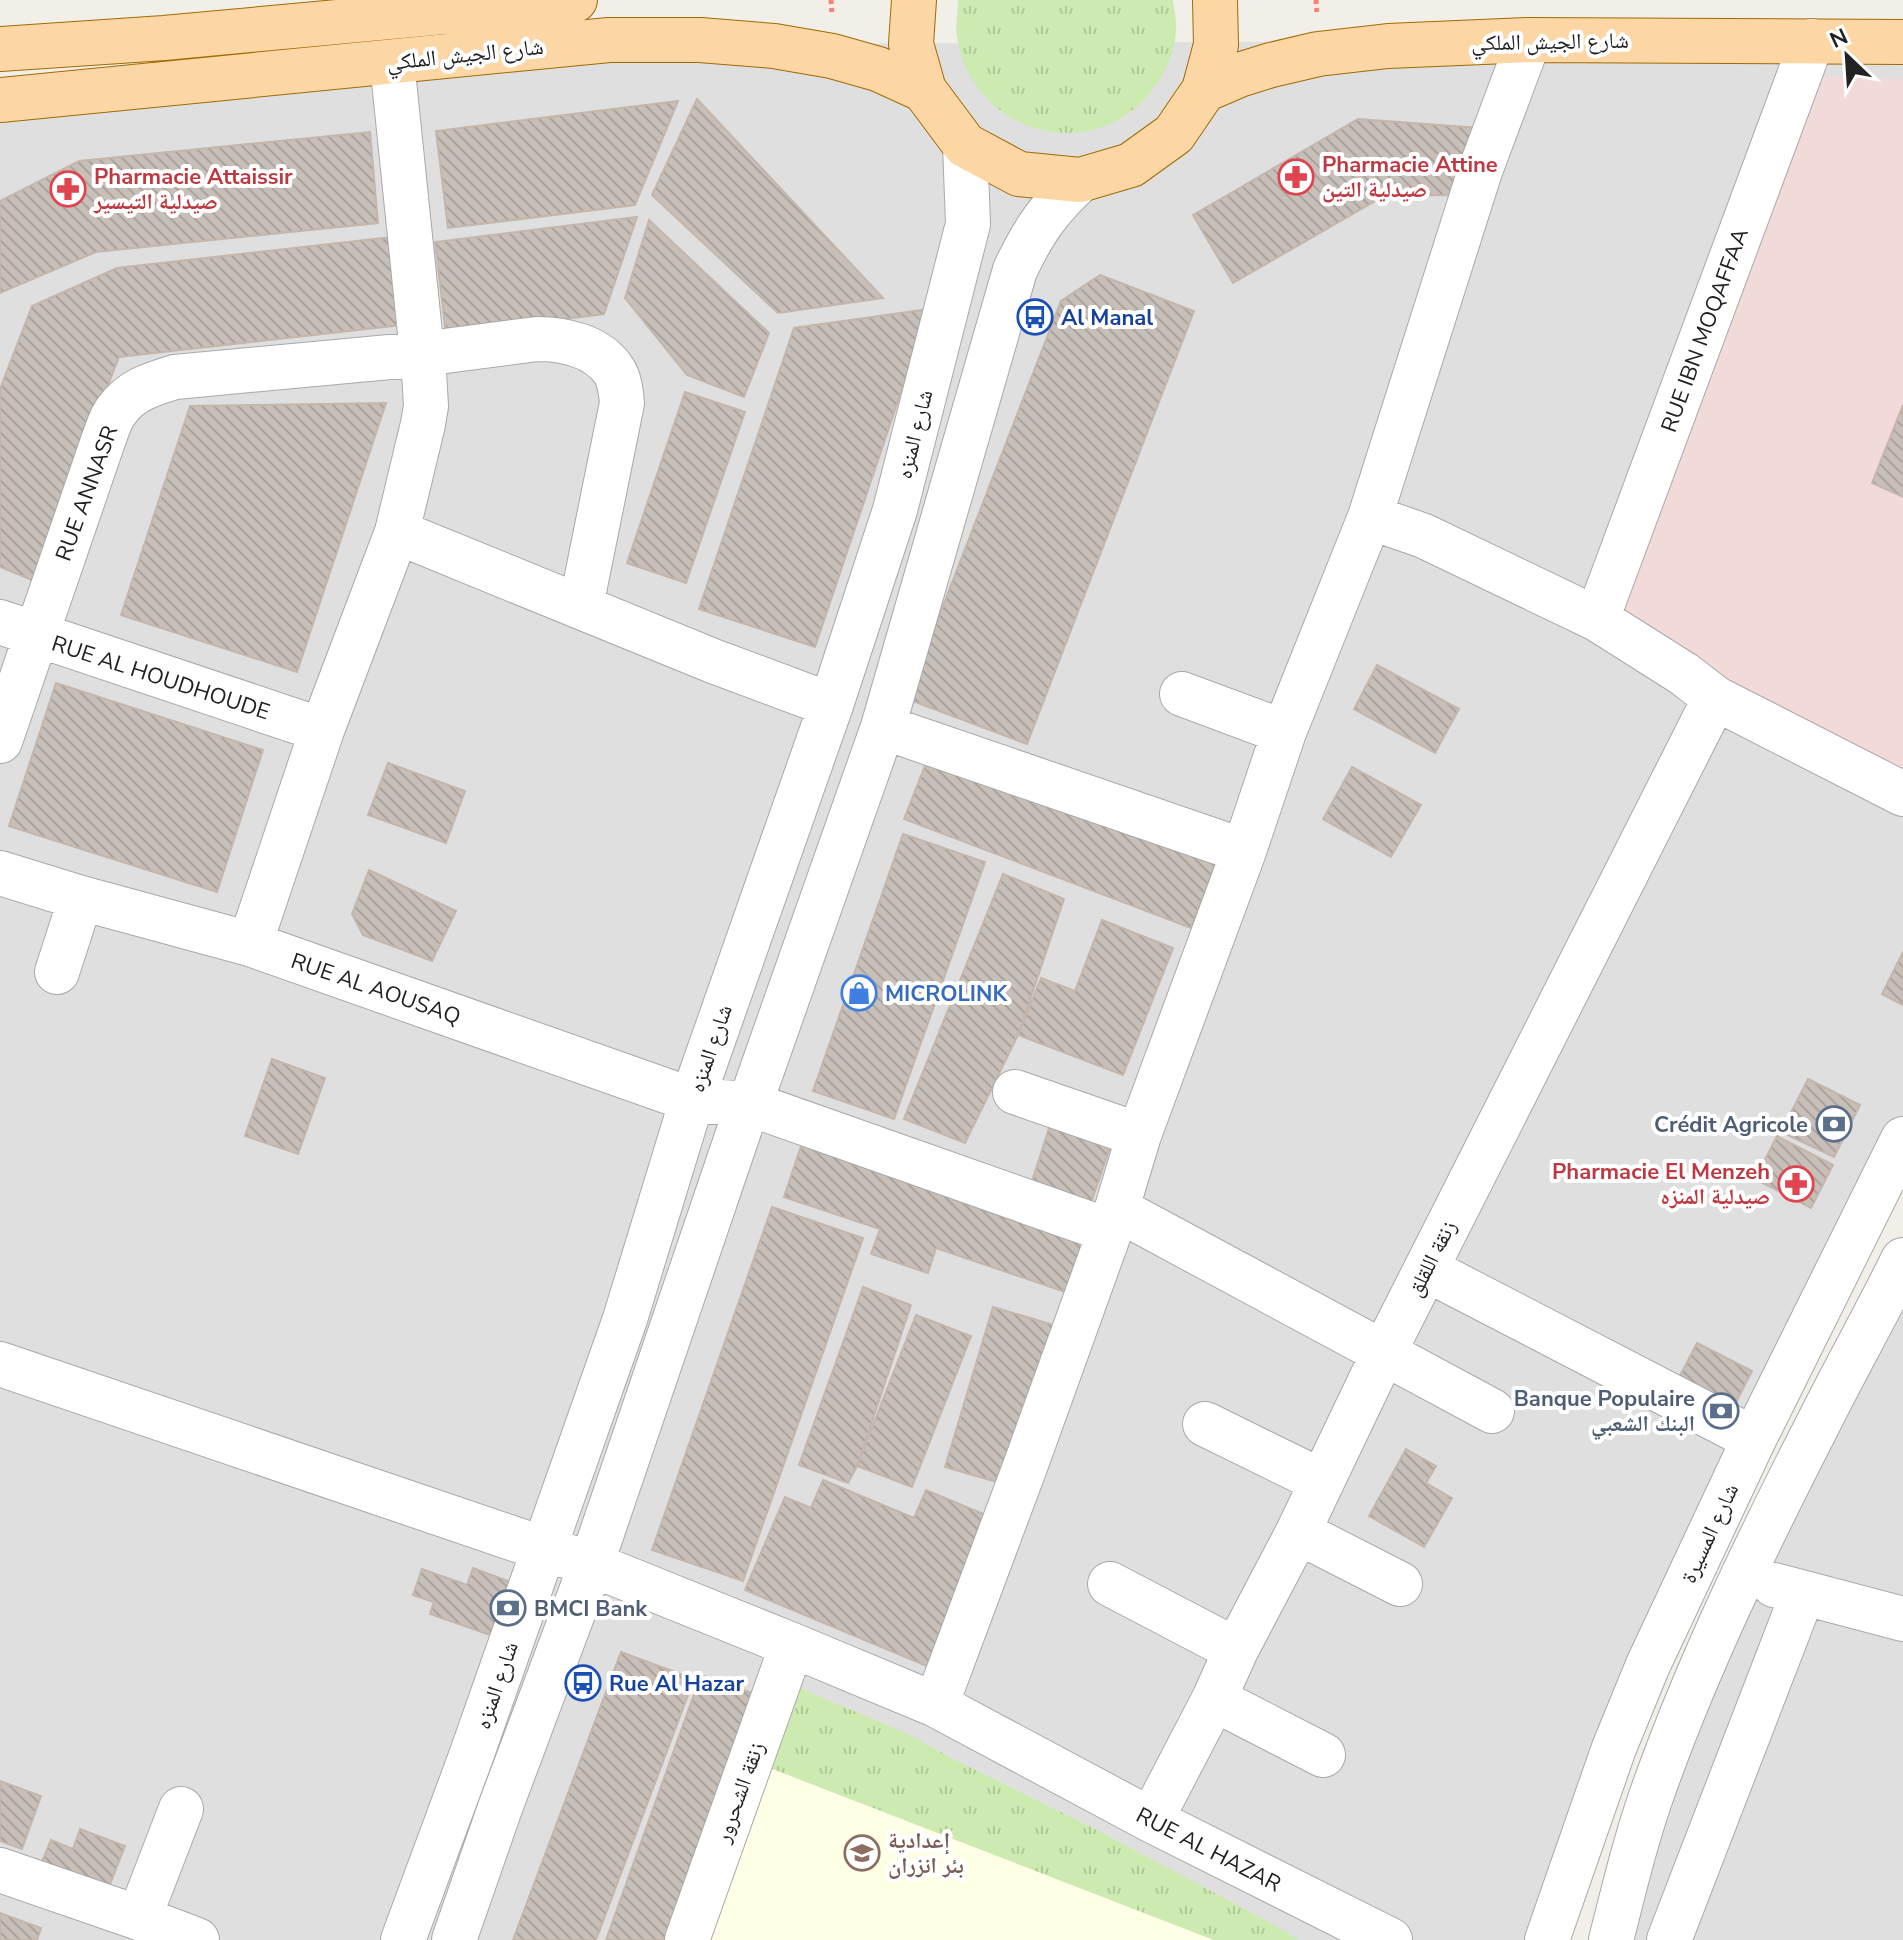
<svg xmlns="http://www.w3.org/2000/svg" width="1903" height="1940" viewBox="0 0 1903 1940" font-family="'Nunito Sans','Noto Naskh Arabic',sans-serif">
	<defs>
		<pattern id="grass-tufts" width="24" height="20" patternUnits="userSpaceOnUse" patternTransform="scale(2)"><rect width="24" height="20" fill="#cdebb0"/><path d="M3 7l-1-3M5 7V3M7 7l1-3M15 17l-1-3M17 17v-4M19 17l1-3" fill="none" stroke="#b0c997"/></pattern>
		<pattern id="building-back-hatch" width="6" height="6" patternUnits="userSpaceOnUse" patternTransform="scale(2)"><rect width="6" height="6" fill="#c7bfb8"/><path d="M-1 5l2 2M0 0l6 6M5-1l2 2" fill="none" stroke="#aba49e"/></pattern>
	</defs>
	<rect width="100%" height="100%" fill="#f2efe9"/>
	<!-- residential -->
	<path fill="#e0dfdf" d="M1657,40L1903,47V1141L1551,1940H0V100L555,45Z
		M1903,1264V1940H1611L1637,1840Z"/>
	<!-- commercial -->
	<path fill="#f2dad9" d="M1808,76L1903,79V785L1607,634Z"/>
	<!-- education -->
	<path fill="#ffffe5" d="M765,1766L1214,1940H703Z"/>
	<!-- grass -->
	<path fill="url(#grass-tufts)" d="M958,0H1173C1174,10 1177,21 1176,31C1175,49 1168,67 1158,82C1102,169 973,138 957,37C955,25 958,12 958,0Z
		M795,1686L908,1734L953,1759L1091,1827L1271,1923L1299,1940H1214L765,1766Z"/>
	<!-- building -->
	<path fill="url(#building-back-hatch)" stroke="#c4b6ab" stroke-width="2" d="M697,99L883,298L778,313L652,195Z
		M678,101L635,205L448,228L436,131Z
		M1358,119L1479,128L1452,195L1384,196L1233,283L1193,215Z
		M370,132L378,223L96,252L0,293V201L79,161Z
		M637,217L604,314L446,334L435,242Z
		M649,220L769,333L744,397L687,375L625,298Z
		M391,237L401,325L119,357L32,580L0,567V389L32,306L117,268Z
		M1100,275L1194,311L1027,744L907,699L1061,301Z
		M929,309L815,647L699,609L794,328Z
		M685,392L745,412L686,583L627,563Z
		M386,403L297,672L121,615L190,406Z
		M1903,405V497L1872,483Z
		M1377,665L1459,709L1435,753L1354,709Z
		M56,683L263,750L217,892L9,826Z
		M932,748L1218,857L1191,928L904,819Z
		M388,763L465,791L446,843L368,815Z
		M1352,767L1421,805L1391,857L1323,819Z
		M903,834L985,862L894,1119L813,1091Z
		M369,870L456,911L432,961L363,935L352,914Z
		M1003,874L1064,899L1018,1035L965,1143L904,1119Z
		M1102,920L1173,948L1123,1075L1018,1035L1041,978L1075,991Z
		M1903,952V1005L1882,994Z
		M272,1059L325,1078L298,1154L245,1136Z
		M1808,1079L1860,1105L1834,1157L1781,1132Z
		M1052,1119L1113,1139L1091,1203L1031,1184Z
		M805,1134L1092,1232L1071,1294L936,1248L928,1273L871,1254L880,1229L784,1197Z
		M1777,1136L1833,1165L1811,1208L1755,1179Z
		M772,1207L863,1238L743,1581L652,1550Z
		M863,1287L911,1305L857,1466L848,1483L799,1465Z
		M993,1307L1053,1325L1004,1484L945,1467Z
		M916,1315L971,1336L912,1487L857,1466Z
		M1697,1343L1752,1371L1728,1418L1673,1389Z
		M1406,1449L1436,1466L1426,1483L1452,1498L1424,1547L1369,1516Z
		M823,1480L914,1518L926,1490L993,1518L929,1667L745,1590L785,1497L811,1508Z
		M473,1568L527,1588L507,1641L430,1614L434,1602L413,1595L422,1569L467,1585Z
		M621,1652L694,1679L596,1940H513Z
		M701,1675L755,1694L667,1940H606Z
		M0,1781L41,1796L22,1849L0,1841Z
		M80,1829L125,1846L103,1902L36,1876L51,1840L73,1849Z
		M0,1913L41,1928L37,1940H0Z"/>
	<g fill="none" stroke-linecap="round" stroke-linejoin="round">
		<defs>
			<path id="minor" d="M1370,517L1424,536L1597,619L1684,674L1715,698L1903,794
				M397,532L713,661L831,705
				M1597,619L1812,41
				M0,622L322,730
				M1182,694L1284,732
				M883,727L1244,851
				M0,741L103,441C107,431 110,418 117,410C131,390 152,384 175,377L422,354L537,339C564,339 598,346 614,371C620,380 621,393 622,403L581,606
				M0,873L81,898L250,944L692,1100L750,1104L1110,1231
				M250,944L322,730L397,532L423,424L426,406L424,372L392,62
				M57,972L81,898
				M1015,1092L1139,1135
				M1117,1209L1492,1411
				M1426,1269L1754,1439
				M0,1364L544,1549L586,1562L792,1645L936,1705L1151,1820L1390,1940
				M1205,1424L1321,1481
				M1298,1532L1400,1584
				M1110,1584L1236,1650
				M1774,1585L1903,1619
				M1214,1699L1323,1755
				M936,1705L1026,1464L1110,1231L1139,1135L1244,851L1284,732L1370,517L1480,171L1529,40
				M1151,1820L1214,1699L1236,1650L1298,1532L1384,1352L1715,698
				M0,1870L139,1918L197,1940
				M139,1918L181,1809
				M403,1940L470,1759L625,1319L692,1100L831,705L895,510L968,224L965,145
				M454,1940L500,1808L591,1565L743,1119L750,1104L883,727L1015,270C1034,230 1048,210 1080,180
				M687,1940L792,1645
				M1547,1940L1614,1748L1648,1665L1754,1439L1903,1139
				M1611,1940C1624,1889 1636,1838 1654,1788C1699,1662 1758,1541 1819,1422C1846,1368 1876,1315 1903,1260
				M1669,1940L1803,1593"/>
			<path id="major" d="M914,0L911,44L924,90L965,145L1019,174L1080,180L1131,165L1174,134L1204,90L1216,45L1215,0
				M0,49L164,38L575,0
				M1204,90L1239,75L1271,65L1318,54L1388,46L1529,40L1903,42
				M0,100L609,40H700L774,46L832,56L878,69L924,90"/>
		</defs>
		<!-- minor casing -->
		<use href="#minor" stroke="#a9a9a9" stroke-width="46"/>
		<!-- major casing -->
		<use href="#major" stroke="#a06b00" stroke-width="46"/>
		<!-- path -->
		<path stroke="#fa8072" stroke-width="5" stroke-dasharray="4 4" stroke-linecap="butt" d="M831,0L832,15
			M1316,0L1317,15"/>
		<!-- minor -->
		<use href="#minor" stroke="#fff" stroke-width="44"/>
		<!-- major -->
		<use href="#major" stroke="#fcd6a4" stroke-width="44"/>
	</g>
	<!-- icons -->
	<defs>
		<symbol id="pharmacy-ring" viewBox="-11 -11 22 22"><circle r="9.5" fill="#fff" stroke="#e0444e" stroke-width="1.5"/><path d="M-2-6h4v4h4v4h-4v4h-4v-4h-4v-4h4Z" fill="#e0444e"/></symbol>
		<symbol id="bus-ring" viewBox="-11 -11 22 22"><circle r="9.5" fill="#fff" stroke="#1a4fb4" stroke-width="1.5"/><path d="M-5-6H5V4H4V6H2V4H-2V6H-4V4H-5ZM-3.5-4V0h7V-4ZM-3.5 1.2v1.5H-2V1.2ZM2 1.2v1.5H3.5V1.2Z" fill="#1a4fb4"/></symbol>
		<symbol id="shop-ring" viewBox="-11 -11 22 22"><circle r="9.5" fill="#fff" stroke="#3f7fe0" stroke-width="1.5"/><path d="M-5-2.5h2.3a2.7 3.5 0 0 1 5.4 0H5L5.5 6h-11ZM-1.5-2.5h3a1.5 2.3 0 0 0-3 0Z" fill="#3f7fe0"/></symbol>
		<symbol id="bank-ring" viewBox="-11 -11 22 22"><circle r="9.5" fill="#fff" stroke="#5c6f8a" stroke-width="1.5"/><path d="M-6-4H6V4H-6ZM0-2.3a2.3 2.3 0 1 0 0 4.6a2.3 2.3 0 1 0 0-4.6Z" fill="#5c6f8a"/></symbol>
		<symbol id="school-ring" viewBox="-11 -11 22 22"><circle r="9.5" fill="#fff" stroke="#8d6e63" stroke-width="1.5"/><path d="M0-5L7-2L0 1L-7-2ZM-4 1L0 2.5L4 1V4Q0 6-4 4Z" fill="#8d6e63"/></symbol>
	</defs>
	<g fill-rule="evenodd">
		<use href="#pharmacy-ring" x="1276" y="157" width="40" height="40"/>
		<use href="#pharmacy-ring" x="48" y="169" width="40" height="40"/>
		<use href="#bus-ring" x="1015" y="297" width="40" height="40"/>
		<use href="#shop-ring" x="839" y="973" width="40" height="40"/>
		<use href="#bank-ring" x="1814" y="1104" width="40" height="40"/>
		<use href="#pharmacy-ring" x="1776" y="1164" width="40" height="40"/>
		<use href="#bank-ring" x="1701" y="1391" width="40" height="40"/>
		<use href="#bank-ring" x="488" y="1588" width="40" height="40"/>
		<use href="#bus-ring" x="563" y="1663" width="40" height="40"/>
		<use href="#school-ring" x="842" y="1833" width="40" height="40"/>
	</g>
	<g text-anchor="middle" stroke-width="8" stroke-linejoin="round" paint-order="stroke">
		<!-- street labels -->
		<g font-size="22" fill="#222" stroke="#fff">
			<text transform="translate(1550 41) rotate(-1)" y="8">شارع الجيش الملكي</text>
			<text transform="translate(465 54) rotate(-6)" y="8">شارع الجيش الملكي</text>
			<text transform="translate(1704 330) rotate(-70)" y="8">RUE IBN MOQAFFAA</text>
			<text transform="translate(914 434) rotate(-76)" y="8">شارع المنزه</text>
			<text transform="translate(86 493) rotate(-70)" y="8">RUE ANNASR</text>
			<text transform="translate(161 677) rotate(18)" y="8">RUE AL HOUDHOUDE</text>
			<text transform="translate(376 988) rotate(19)" y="8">RUE AL AOUSAQ</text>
			<text transform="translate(710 1048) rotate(-71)" y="8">شارع المنزه</text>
			<text transform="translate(1431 1258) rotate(-63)" y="8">زنقة اللقلق</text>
			<text transform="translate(1709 1533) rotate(-65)" y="8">شارع المسيرة</text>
			<text transform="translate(496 1685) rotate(-71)" y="8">شارع المنزه</text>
			<text transform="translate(739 1792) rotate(-70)" y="8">زنقة الشحرور</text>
			<text transform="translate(1209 1849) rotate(27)" y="8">RUE AL HAZAR</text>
		</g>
		<!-- health labels -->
		<g font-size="22" font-weight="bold" fill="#be3a42" stroke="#fff" text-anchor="start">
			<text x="1322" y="172">Pharmacie Attine<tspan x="1322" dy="25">صيدلية التين</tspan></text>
			<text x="94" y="184">Pharmacie Attaissir<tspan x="94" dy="25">صيدلية التيسير</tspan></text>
			<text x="1770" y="1179" text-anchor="end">Pharmacie El Menzeh<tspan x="1770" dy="25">صيدلية المنزه</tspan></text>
		</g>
		<!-- transit labels -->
		<g font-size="22" font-weight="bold" fill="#164399" stroke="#fff" text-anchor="start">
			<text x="1061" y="325">Al Manal</text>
			<text x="609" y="1691">Rue Al Hazar</text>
		</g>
		<!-- shop labels -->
		<g font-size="22" font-weight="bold" fill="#366cbe" stroke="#fff" text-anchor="start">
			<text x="885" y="1001">MICROLINK</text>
		</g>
		<!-- service labels -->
		<g font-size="22" font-weight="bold" fill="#4e5e75" stroke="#fff" text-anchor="end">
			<text x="1808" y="1132">Crédit Agricole</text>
			<text x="1695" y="1406">Banque Populaire<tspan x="1695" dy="25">البنك الشعبي</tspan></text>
			<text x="534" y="1616" text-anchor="start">BMCI Bank</text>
		</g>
		<!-- education labels -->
		<g font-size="22" font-weight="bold" fill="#785e54" stroke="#fff" text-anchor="start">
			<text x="888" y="1848">إعدادية<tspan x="888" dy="25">بئر انزران</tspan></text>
		</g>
	</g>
	<!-- north arrow -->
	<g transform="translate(1847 56) rotate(335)" stroke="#ffffff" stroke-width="6" paint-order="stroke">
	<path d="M0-6L14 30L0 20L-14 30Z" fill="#222222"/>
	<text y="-12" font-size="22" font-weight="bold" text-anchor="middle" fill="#222222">N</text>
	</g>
</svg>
